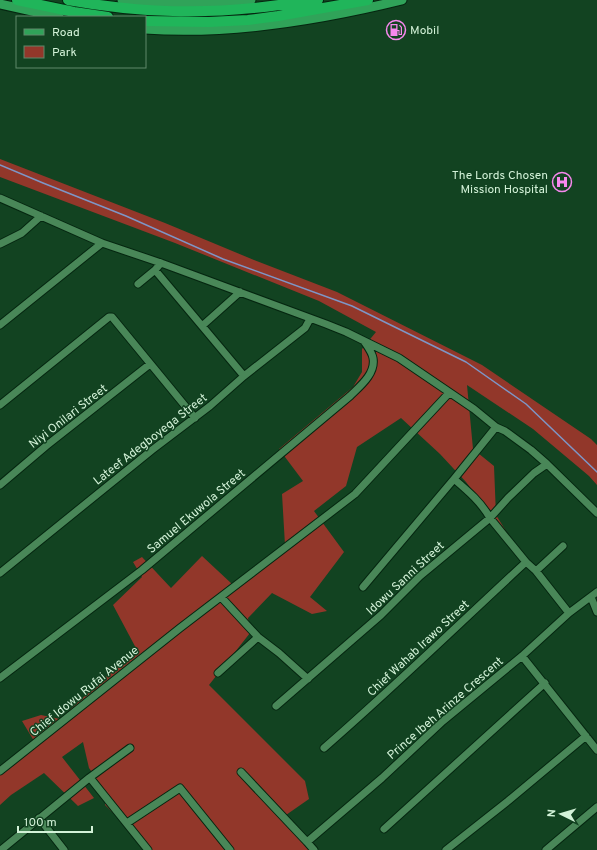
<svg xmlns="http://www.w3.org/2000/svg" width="597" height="850" viewBox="0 0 597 850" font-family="Overpass,sans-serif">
	<rect width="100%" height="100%" fill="#124321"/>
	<!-- green -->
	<path fill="#92372a" d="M0,159L165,223L254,260L337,292L482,365L591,439L597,445V485L589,476L533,429L467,385L473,449L494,466L496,515L521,555L466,482L440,454L401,418L357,447L346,486L314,511L344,552L310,597L327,611L312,614L272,593L248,618L250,633L209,685L305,781L309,799L286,815L311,850H151L105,805V791L89,768L83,742L62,757L94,798L78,806L44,773L11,795L0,805V766L34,741L22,721L41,715L60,719L99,683L137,650L113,605L142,577L133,562L142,557L171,588L202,556L232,584L285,545L282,494L303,481L279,449L353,387L362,372V349L376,332L319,301L175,243L0,177Z"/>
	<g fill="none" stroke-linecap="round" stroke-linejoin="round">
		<!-- stream -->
		<path stroke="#7e96c6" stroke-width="1.5" d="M0,165L43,183L126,216L223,259L352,306L466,362L526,404L597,472"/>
		<defs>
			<path id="minor" d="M0,198L102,243L161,263L326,324L346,332L399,358L474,409L496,427L505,431L531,450L547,464L597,513
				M0,244L22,233L41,216
				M161,263L155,270L244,376
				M138,284L155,270
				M0,325L102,243
				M202,326L240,292
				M0,405L109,317H112L195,418
				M454,479C468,491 481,502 490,518L526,562L536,571L569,613
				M0,485L46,446L150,364
				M536,571L563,546
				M0,573L152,450L210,406L244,376L305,328L310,319
				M363,587L454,479L496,427
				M221,597L258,637L279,653L308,679
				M591,597L597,612
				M522,656L597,750
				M218,673L258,637
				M0,678L142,570L350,396C359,387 376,374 373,358C372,352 367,346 364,341
				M276,706L381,615L420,576L490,518L508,498L534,473L547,464
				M324,748C393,688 459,624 526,562
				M0,771L180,628L355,494L449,393
				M241,772L307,842L314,850
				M89,778L130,748
				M39,818L64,850
				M127,823L180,788L230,850
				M384,829L545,683
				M307,842L382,778L443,721L522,656L569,613L597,592
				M1,850L89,778L91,779L148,850
				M446,850L508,801L586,736
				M546,850L597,807"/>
			<path id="major" d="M122,0C165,5 209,5 251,0
				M0,4L59,17
				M145,29C228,35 321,20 402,0"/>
			<path id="highway" d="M17,0L74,12L108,17
				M68,0C140,13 206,15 279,5C292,4 306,3 318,0
				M145,21L209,22L248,20L278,16L368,0"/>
		</defs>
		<!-- minor casing -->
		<use href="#minor" stroke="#052610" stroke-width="9"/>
		<!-- major casing -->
		<use href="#major" stroke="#052610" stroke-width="11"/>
		<!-- highway casing -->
		<use href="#highway" stroke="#052610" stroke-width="12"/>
		<!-- minor -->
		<use href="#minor" stroke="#498758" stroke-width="7"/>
		<!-- major -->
		<use href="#major" stroke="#30a359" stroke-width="9"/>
		<!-- highway -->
		<use href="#highway" stroke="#20b55a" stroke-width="10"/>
	</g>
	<!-- icons -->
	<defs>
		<symbol id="fuel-ring" viewBox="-11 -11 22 22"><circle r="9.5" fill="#124321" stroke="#f688ed" stroke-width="1.5"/><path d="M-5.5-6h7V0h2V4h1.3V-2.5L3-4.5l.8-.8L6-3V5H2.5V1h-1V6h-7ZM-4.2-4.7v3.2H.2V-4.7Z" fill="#f688ed"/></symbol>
		<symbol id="hospital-ring" viewBox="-11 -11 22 22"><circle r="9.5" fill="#124321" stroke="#f688ed" stroke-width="1.5"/><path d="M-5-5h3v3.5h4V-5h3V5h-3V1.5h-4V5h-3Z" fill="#f688ed"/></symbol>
	</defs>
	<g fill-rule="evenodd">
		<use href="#fuel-ring" x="385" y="19" width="22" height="22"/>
		<use href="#hospital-ring" x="551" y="171" width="22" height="22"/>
	</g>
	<g text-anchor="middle" stroke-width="3" stroke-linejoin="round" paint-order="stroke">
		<!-- poi labels -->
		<g font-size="12" fill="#d3f2d8" stroke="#124321" text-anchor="start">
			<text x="410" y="34">Mobil</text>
			<text x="548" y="179" text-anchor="end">The Lords Chosen<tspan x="548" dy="14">Mission Hospital</tspan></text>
		</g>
		<!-- street labels -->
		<g font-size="12" fill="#d3f2d8" stroke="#124321">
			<text transform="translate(68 416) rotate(-38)" y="4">Niyi Onilari Street</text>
			<text transform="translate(150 439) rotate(-38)" y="4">Lateef Adegboyega Street</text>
			<text transform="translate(196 511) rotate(-40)" y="4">Samuel Ekuwola Street</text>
			<text transform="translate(405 578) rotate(-43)" y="4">Idowu Sanni Street</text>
			<text transform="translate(418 648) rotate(-43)" y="4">Chief Wahab Irawo Street</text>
			<text transform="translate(84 691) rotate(-39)" y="4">Chief Idowu Rufai Avenue</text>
			<text transform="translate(445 708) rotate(-41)" y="4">Prince Ibeh Arinze Crescent</text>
		</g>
	</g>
	<!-- legend -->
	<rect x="16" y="16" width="130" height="52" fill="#124321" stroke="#5f896a"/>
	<rect x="24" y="29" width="20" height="6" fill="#30a359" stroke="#5f896a"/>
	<text x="52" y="36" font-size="12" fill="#d3f2d8">Road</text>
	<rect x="24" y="46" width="20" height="12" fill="#92372a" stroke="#5f896a"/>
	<text x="52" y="56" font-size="12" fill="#d3f2d8">Park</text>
	<!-- north arrow -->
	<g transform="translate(561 814) rotate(275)" stroke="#124321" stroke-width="3" paint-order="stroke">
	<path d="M0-3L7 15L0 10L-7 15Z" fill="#d3f2d8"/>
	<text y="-6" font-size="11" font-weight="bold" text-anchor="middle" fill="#d3f2d8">N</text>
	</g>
	<!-- scale -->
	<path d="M18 826v6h74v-6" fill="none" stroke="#d3f2d8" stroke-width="2"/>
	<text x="24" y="826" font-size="12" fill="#d3f2d8" stroke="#124321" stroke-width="3" paint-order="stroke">100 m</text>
</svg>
